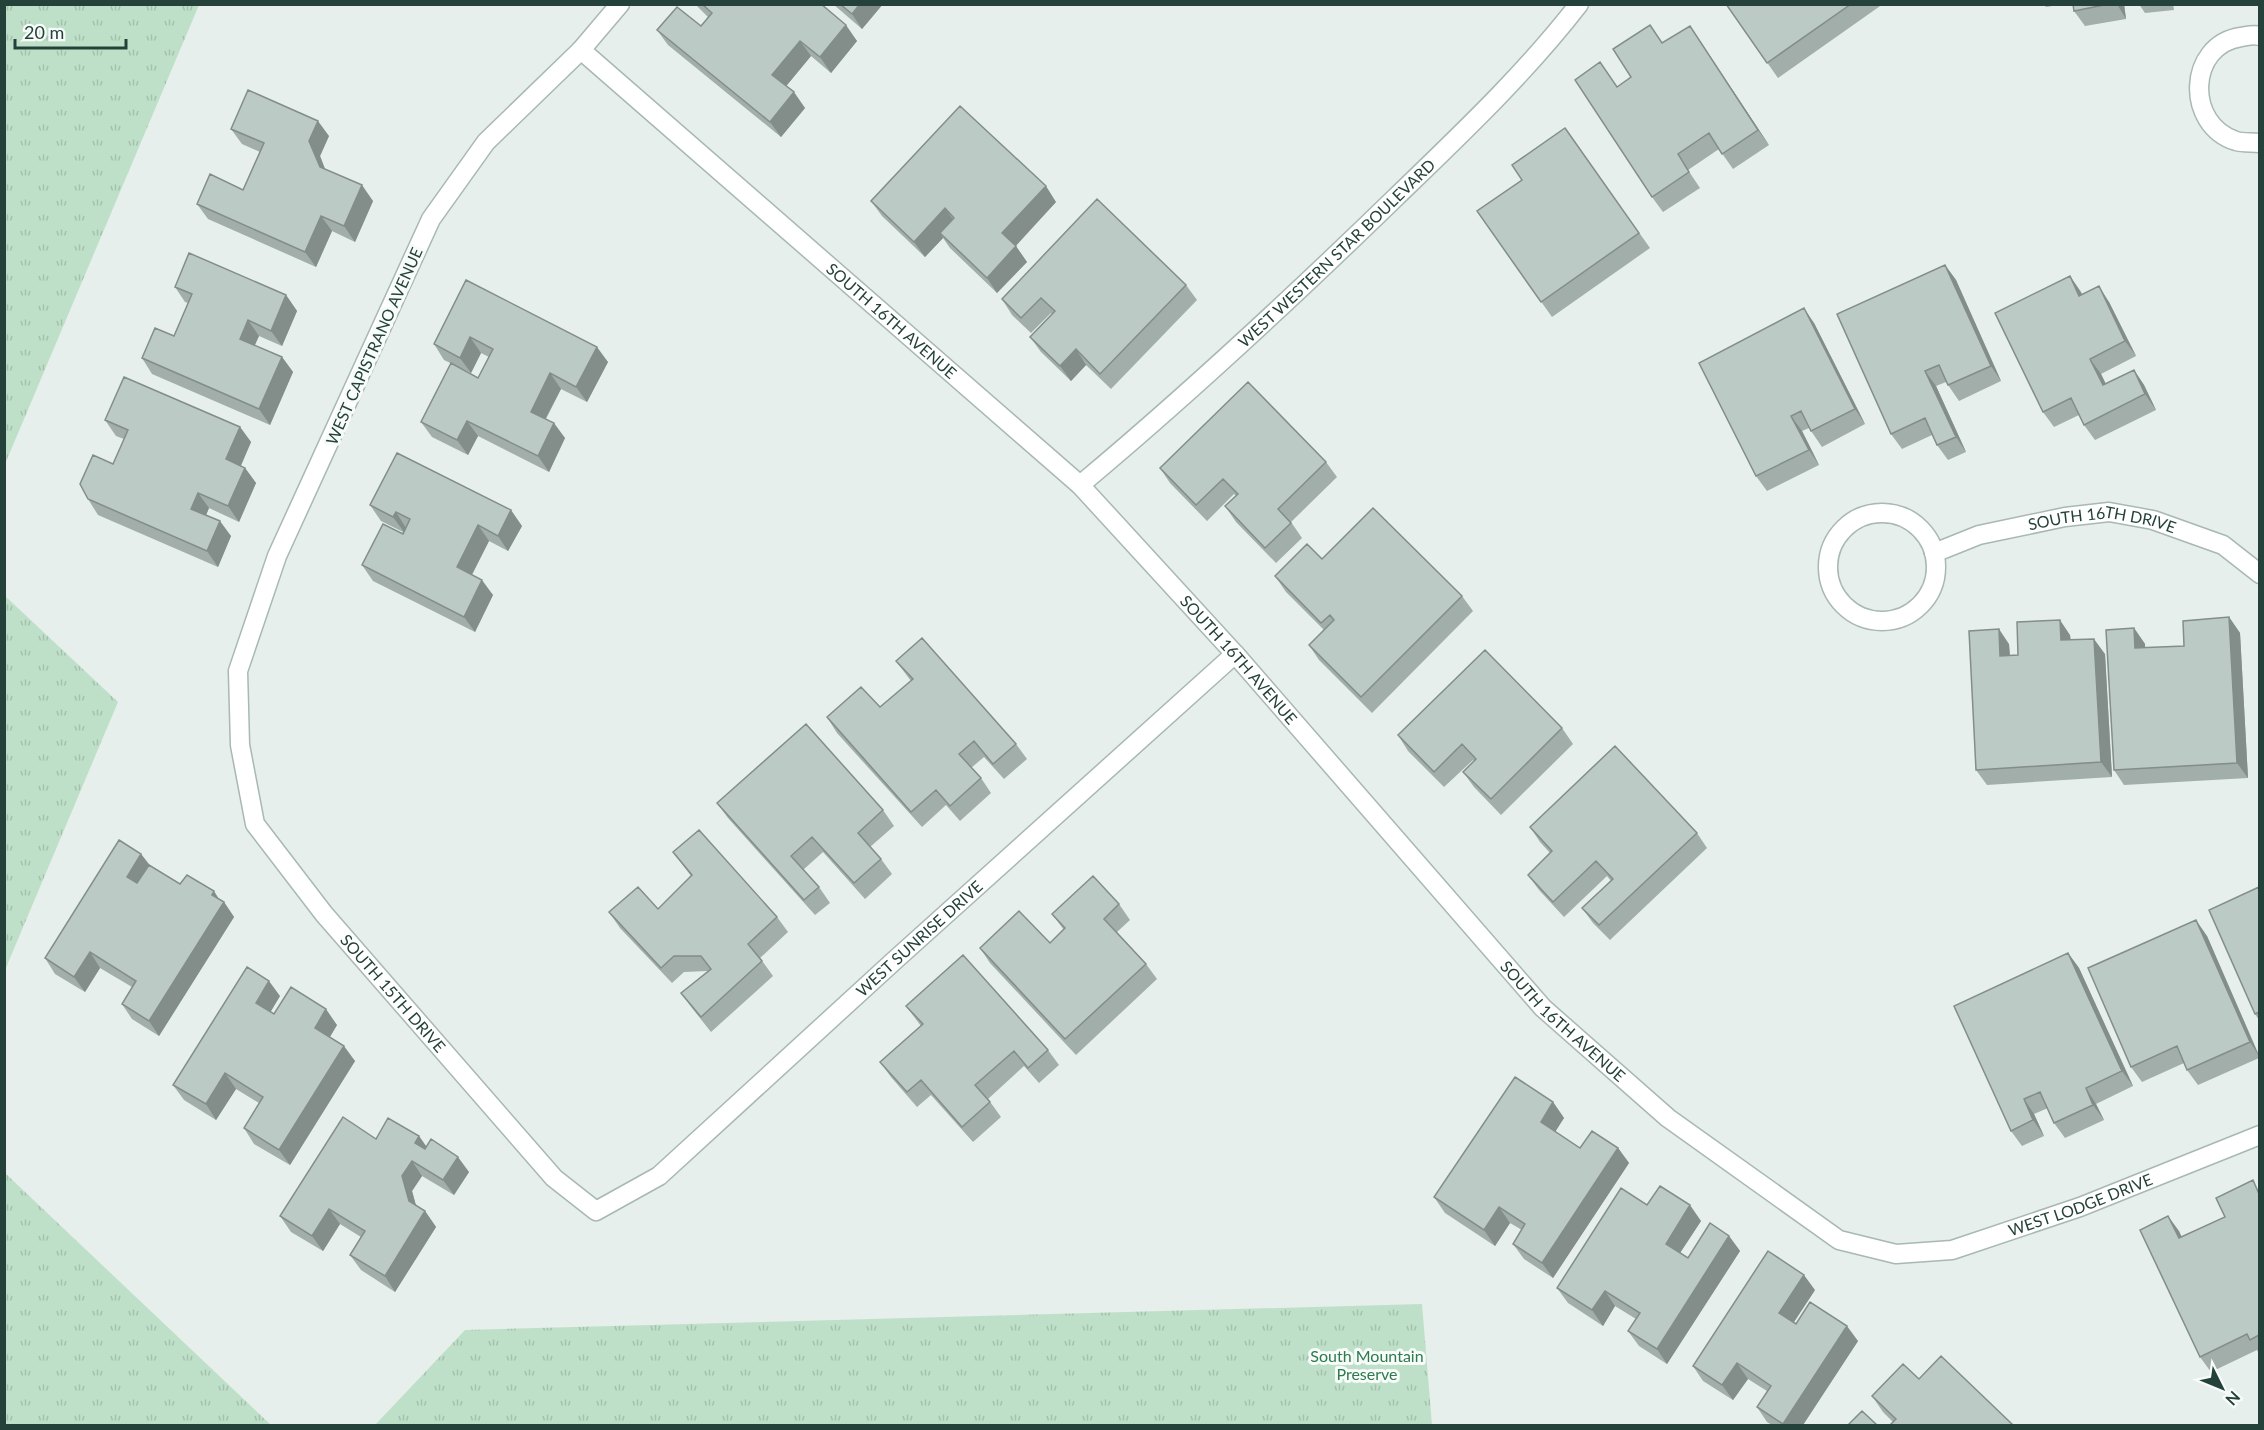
<svg xmlns="http://www.w3.org/2000/svg" width="2264" height="1430" viewBox="0 0 2264 1430" font-family="Lato,sans-serif">
	<defs>
		<pattern id="grass-tufts" width="24" height="20" patternUnits="userSpaceOnUse" patternTransform="scale(1.5)"><rect width="24" height="20" fill="#bfe0c8"/><path d="M3 7l-1-3M5 7V3M7 7l1-3M15 17l-1-3M17 17v-4M19 17l1-3" fill="none" stroke="#a4c1ad"/></pattern>
	</defs>
	<rect width="100%" height="100%" fill="#e6efeb"/>
	<!-- grass -->
	<path fill="url(#grass-tufts)" d="M4,5H199L5,464H4Z
		M5,596L118,702L5,970Z
		M5,1173L271,1425H5Z
		M1422,1304L1432,1425H375L465,1330Z"/>
	<g fill="none" stroke-linecap="round" stroke-linejoin="round">
		<defs>
			<g id="minor">
				<path id="s1" d="M620,4L581,50L486,142L431,219L277,556L238,671L240,745L255,824L324,914L554,1178L596,1211L659,1176L895,960L1235,654"/>
				<path d="M2260,36C2253,34 2248,36 2241,37C2187,45 2185,125 2236,141C2243,143 2252,142 2260,143"/>
				<path id="s2" d="M581,50L1080,485L1235,654L1543,1008L1668,1118L1839,1240L1896,1254L1952,1250L2080,1207L2260,1135"/>
				<path id="s3" d="M1080,485C1189,394 1293,297 1395,198C1459,136 1524,75 1579,4"/>
				<circle cx="1882" cy="567" r="54"/>
				<path id="s4" d="M1934,553L1979,535L2065,517L2109,512L2153,520L2223,545L2260,574"/>
			</g>
		</defs>
		<!-- minor casing -->
		<use href="#minor" stroke="#a8b8b2" stroke-width="21"/>
		<!-- minor -->
		<use href="#minor" stroke="#fff" stroke-width="18"/>
	</g>
	<!-- wall -->
	<path fill="#a1aea9" d="M695,4H821L857,41L831,73L811,56L786,86L805,108L781,137L668,45L657,30L701,26L708,17Z
		M833,4H883L862,29Z
		M1726,4H1883L1778,78Z
		M2044,4H2065L2046,7Z
		M2073,4H2124L2126,19L2085,26L2074,11Z
		M2139,4H2173L2174,10L2145,13Z
		M1700,41L1769,145L1733,169L1719,149L1688,170L1700,188L1663,212L1652,197L1617,87L1631,77L1663,43Z
		M1565,128L1650,248L1552,317L1477,211L1522,180Z
		M231,129L329,136L320,156L325,169L373,201L355,242L332,231L316,267L208,219L197,204L243,190L260,152L242,144Z
		M871,201L1056,202L1015,246L1027,262L997,293L950,248L943,238L925,257L882,216Z
		M1945,265L1956,280L2001,381L1959,401L1946,382L1936,386L1966,452L1948,460L1937,445L1932,435L1902,449L1891,434Z
		M2070,276L2082,295L2109,302L2136,356L2101,374L2106,384L2134,370L2144,385L2156,410L2095,440L2084,425L2079,415L2054,427L2043,412Z
		M466,280L608,362L587,402L561,389L546,419L565,438L549,472L478,436L468,455L432,437L421,422L478,378L489,357L481,353L471,373L444,360L434,344Z
		M1186,285L1197,300L1111,389L1086,365L1071,381L1041,352L1030,337L1052,314L1051,313L1031,333L1012,315L1002,299Z
		M175,287L286,295L297,311L282,346L259,336L254,345L282,357L293,372L270,425L152,374L142,358L174,336L188,303L185,302Z
		M1814,323L1865,424L1822,447L1809,428L1802,431L1819,465L1767,491L1756,476Z
		M105,420L240,427L251,442L241,466L245,468L256,483L239,522L209,508L206,515L231,536L218,567L98,515L88,499L113,464L124,439L116,436Z
		M1326,462L1337,477L1291,522L1302,538L1276,563L1236,522L1225,506L1236,496L1234,494L1207,521L1170,483L1160,468Z
		M370,505L522,526L508,551L489,541L472,575L493,595L475,632L373,581L362,565L403,532L381,521Z
		M1322,559L1462,596L1473,611L1372,713L1319,660L1309,645L1324,630L1286,592L1275,576Z
		M2229,617L2240,633L2248,778L2124,785L2114,770L2134,628L2145,644V648L2184,646Z
		M2070,635L2071,640L2105,654L2112,777L1987,785L1976,770L2009,644L2010,656L2018,655Z
		M896,661L1016,744L1027,759L1004,779L984,757L971,768L981,778L991,793L960,821L946,805L922,827L837,733L827,717L880,707L911,681Z
		M1562,728L1573,744L1501,815L1474,787L1463,772L1474,761L1473,760L1444,787L1408,751L1398,735Z
		M717,803L883,810L894,826L870,847L881,859L892,874L865,899L823,852L803,870L819,887L830,903L815,915L728,818Z
		M1530,827L1697,833L1707,848L1610,940L1593,923L1582,908L1611,881L1607,876L1564,917L1539,890L1528,875L1550,853L1540,842Z
		M673,852L777,917L788,932L760,958L773,976L711,1032L692,1008L681,993L708,971L684,972L672,983L620,928L609,912L658,909L691,876Z
		M141,854L150,865L180,884L219,899L224,902L234,917L159,1036L132,1019L122,1004L132,987L100,968L85,992L55,974L45,958Z
		M2259,887V1020L2255,1014Z
		M1119,904L1130,920L1117,932L1146,964L1157,979L1076,1055L990,963L980,948L1050,943L1064,930L1052,914Z
		M2207,936L2259,1055V1058L2198,1085L2187,1070L2184,1063L2142,1082L2131,1067Z
		M2068,953L2079,968L2133,1086L2096,1104L2104,1120L2065,1138L2054,1123L2048,1108L2034,1114L2044,1136L2022,1146L2011,1131Z
		M280,996L270,1012L274,1014L337,1025L330,1037L355,1061L290,1165L254,1144L244,1128L259,1103L236,1089L216,1120L184,1100L173,1085Z
		M906,1006L1048,1050L1059,1065L1039,1083L1024,1066L988,1099L1001,1117L973,1142L931,1095L917,1107L891,1077L880,1062L921,1026Z
		M1553,1102L1564,1118L1555,1131L1580,1148H1618L1629,1163L1553,1278L1524,1259L1513,1244L1522,1230L1510,1223L1495,1246L1445,1213L1434,1197Z
		M419,1136L426,1146L469,1172L454,1195L422,1176L412,1191L416,1206L425,1211L436,1227L395,1292L361,1270L350,1255L361,1237L340,1224L323,1251L291,1232L280,1216L376,1139Z
		M2259,1189V1354L2257,1350L2211,1372L2200,1357L2179,1231L2181,1237L2225,1217Z
		M1647,1205L1701,1221L1680,1253L1688,1258L1729,1236L1740,1251L1667,1364L1639,1346L1628,1331L1636,1319L1615,1306L1603,1326L1568,1303L1557,1288Z
		M1815,1290L1794,1322L1796,1324L1858,1341L1803,1425H1772L1767,1422L1757,1407L1767,1391L1748,1379L1733,1400L1703,1381L1693,1366Z
		M1919,1379L2013,1425L1893,1422L1883,1412L1872,1396Z"/>
	<!-- shaded-wall -->
	<path fill="#838d89" d="M860,4H883L862,29L852,14Z
		M2117,4H2124L2126,19Z
		M846,25L857,41L831,73L820,57Z
		M1690,26L1700,41L1769,145L1758,130Z
		M800,41L811,56L783,90L772,75Z
		M794,92L805,108L781,137L770,122Z
		M318,121L329,136L320,156L330,182L320,167L309,141Z
		M362,185L373,201L355,242L344,226Z
		M1046,186L1056,202L1013,249L1002,233Z
		M945,208L956,224L940,233L943,238L925,257L914,242Z
		M321,216L332,231L316,267L305,252Z
		M1016,246L1027,262L997,293L987,278Z
		M1945,265L1956,280L2001,381L1991,366Z
		M2070,276L2081,292L2090,311L2079,296Z
		M2099,286L2109,302L2136,356L2125,341Z
		M286,295L297,311L282,346L271,331Z
		M1804,308L1814,323L1865,424L1855,409Z
		M248,320L259,336L251,354L240,339Z
		M470,337L481,353L471,373L460,358Z
		M597,347L608,362L587,402L576,387Z
		M1076,349L1086,365L1071,381L1060,366Z
		M282,357L293,372L270,425L259,409Z
		M2090,359L2101,374L2114,401L2103,385Z
		M2134,370L2144,385L2156,410L2145,394Z
		M1925,371L1936,386L1966,452L1956,437Z
		M550,373L561,389L541,427L531,412Z
		M1791,416L1802,431L1819,465L1809,450Z
		M467,421L478,436L468,455L457,440Z
		M554,423L565,438L549,472L538,456Z
		M240,427L251,442L237,474L226,459Z
		M245,468L256,483L239,522L228,506Z
		M198,493L209,508L202,525L191,509Z
		M511,510L522,526L508,551L498,536Z
		M396,512L406,528L404,532L393,517Z
		M220,521L231,536L218,567L207,551Z
		M478,525L489,541L468,582L457,567Z
		M482,580L493,595L475,632L464,617Z
		M2229,617L2240,633L2248,778L2237,763Z
		M2060,620L2070,635L2071,656L2061,640Z
		M2134,628L2145,644L2146,664L2135,648Z
		M1999,629L2009,644L2011,672L2000,656Z
		M2094,639L2105,654L2112,777L2101,762Z
		M141,854L152,869L137,892L127,877Z
		M214,891L222,904L224,902L234,917L159,1036L149,1021Z
		M2196,920L2207,936L2259,1056L2250,1042Z
		M90,952L100,968L85,992L74,977Z
		M2068,953L2079,968L2133,1086L2122,1071Z
		M269,981L280,996L267,1018L256,1003Z
		M326,1009L337,1025L326,1043L315,1028Z
		M344,1046L355,1061L290,1165L279,1150Z
		M225,1073L236,1089L216,1120L206,1104Z
		M2086,1088L2096,1104L2104,1120L2093,1105Z
		M2024,1099L2034,1114L2044,1136L2033,1120Z
		M1553,1102L1564,1118L1552,1137L1541,1122Z
		M419,1136L430,1152L415,1143Z
		M1618,1148L1629,1163L1553,1278L1542,1263Z
		M458,1157L469,1172L454,1195L443,1180Z
		M412,1161L422,1176L412,1191L419,1216L409,1201L402,1176Z
		M1690,1205L1701,1221L1676,1259L1666,1244Z
		M1499,1207L1510,1223L1495,1246L1484,1230Z
		M329,1209L340,1224L323,1251L312,1236Z
		M425,1211L436,1227L395,1292L385,1276Z
		M2168,1216L2179,1231L2189,1253L2179,1238Z
		M1729,1236L1740,1251L1667,1364L1657,1349Z
		M1804,1275L1815,1290L1790,1328L1779,1313Z
		M1605,1291L1615,1306L1603,1326L1592,1310Z
		M1847,1326L1858,1341L1803,1425H1784L1783,1424Z
		M1737,1363L1748,1379L1733,1400L1722,1385Z"/>
	<!-- building -->
	<path fill="#bbcac4" stroke="#838d89" stroke-width="1.5" d="M702,4H821L846,25L820,57L800,41L772,75L794,92L770,122L657,30L677,7L701,26L712,13Z
		M840,4H860L852,14Z
		M1726,4H1851L1767,63Z
		M2073,4H2109L2074,11Z
		M1650,25L1662,43L1690,26L1758,130L1722,154L1709,133L1678,154L1689,172L1652,197L1575,80L1600,62L1617,87L1631,77L1613,49Z
		M248,90L318,121L309,141L320,167L362,185L344,226L321,216L305,252L197,204L210,174L243,190L264,143L231,129Z
		M960,106L1046,186L1002,233L1016,246L987,278L940,233L954,218L945,208L914,242L871,201Z
		M1565,128L1639,233L1541,302L1477,211L1522,180L1512,165Z
		M1097,199L1186,285L1100,374L1076,349L1060,366L1030,337L1055,311L1041,298L1021,318L1002,299Z
		M189,253L286,295L271,331L248,320L240,339L282,357L259,409L142,358L155,328L174,336L192,294L175,287Z
		M1945,265L1991,366L1948,385L1939,365L1925,371L1956,437L1937,445L1925,418L1891,434L1837,314Z
		M2070,276L2079,296L2099,286L2125,341L2090,359L2103,385L2134,370L2145,394L2084,425L2071,398L2043,412L1995,313Z
		M466,280L597,347L576,387L550,373L531,412L554,423L538,456L467,421L457,440L421,422L451,363L478,378L493,349L470,337L460,358L434,344Z
		M1804,308L1855,409L1811,431L1801,411L1791,416L1809,450L1756,476L1699,363Z
		M124,377L240,427L226,459L245,468L228,506L198,493L191,509L220,521L207,551L88,499L80,484L93,455L113,464L128,430L105,420Z
		M1248,382L1326,462L1278,509L1291,523L1265,548L1225,506L1238,494L1223,479L1196,505L1160,468Z
		M397,453L511,510L498,536L478,525L457,567L482,580L464,617L362,565L383,524L403,534L410,519L396,512L393,517L370,505Z
		M1373,508L1462,596L1361,697L1309,645L1334,620L1330,615L1321,623L1275,576L1307,544L1322,559Z
		M2229,617L2237,763L2114,770L2106,630L2134,628L2135,648L2184,646L2183,621Z
		M2060,620L2061,640L2094,639L2101,762L1976,770L1969,631L1999,629L2000,656L2018,655L2017,622Z
		M922,638L1016,744L993,764L974,741L959,754L981,778L950,806L936,790L911,812L827,717L861,687L880,707L913,679L896,661Z
		M1485,650L1562,728L1491,799L1463,772L1476,759L1462,744L1434,772L1398,735Z
		M806,724L883,810L858,833L881,859L854,883L812,837L791,856L819,887L804,900L717,803Z
		M1615,746L1697,833L1599,925L1582,908L1613,879L1596,861L1553,902L1528,875L1552,851L1530,827Z
		M699,830L777,917L748,944L762,961L701,1017L681,993L711,969L701,956H674L661,968L609,912L638,887L658,909L692,875L673,852Z
		M119,840L141,854L127,877L137,883L149,865L180,884L187,875L214,891L212,895L224,902L149,1021L122,1004L136,981L90,952L74,977L45,958Z
		M1093,876L1119,904L1104,919L1146,964L1065,1039L980,948L1019,911L1050,943L1065,928L1052,914Z
		M2259,887V1012L2255,1014L2209,910Z
		M2196,920L2250,1042L2187,1070L2177,1046L2131,1067L2088,968Z
		M2068,953L2122,1071L2086,1088L2093,1105L2054,1123L2040,1092L2024,1099L2033,1120L2011,1131L1954,1006Z
		M963,955L1048,1050L1028,1068L1014,1051L975,1085L990,1102L962,1127L921,1080L907,1092L880,1062L923,1024L906,1006Z
		M247,967L269,981L256,1003L274,1014L291,987L326,1009L315,1028L344,1046L279,1150L244,1128L263,1097L225,1073L206,1104L173,1085Z
		M1515,1077L1553,1102L1541,1122L1580,1148L1592,1131L1618,1148L1542,1263L1513,1244L1525,1224L1499,1207L1484,1230L1434,1197Z
		M343,1117L376,1139L388,1118L419,1136L415,1143L425,1149L431,1139L458,1157L443,1180L412,1161L402,1176L409,1201L425,1211L385,1276L350,1255L365,1231L329,1209L312,1236L280,1216Z
		M2253,1180L2259,1194V1335L2250,1340L2247,1334L2200,1357L2140,1230L2168,1216L2179,1238L2225,1217L2216,1198Z
		M1660,1186L1690,1205L1666,1244L1688,1258L1710,1223L1729,1236L1657,1349L1628,1331L1640,1313L1605,1291L1592,1310L1557,1288L1621,1188L1647,1205Z
		M1768,1251L1804,1275L1779,1313L1796,1324L1810,1302L1847,1326L1783,1424L1757,1407L1771,1386L1737,1363L1722,1385L1693,1366Z
		M1941,1356L2013,1425H1890L1896,1419L1872,1396L1903,1364L1919,1379Z
		M1862,1411L1877,1425H1848Z"/>
	<g text-anchor="middle" stroke-width="6" stroke-linejoin="round" paint-order="stroke">
		<!-- street labels -->
		<g font-size="16" fill="#24423a" stroke="#f7fbf9">
			<text dy="6" stroke="none"><textPath href="#s3" startOffset="346">WEST WESTERN STAR BOULEVARD</textPath></text>
			<text dy="6" stroke="none"><textPath href="#s2" startOffset="412">SOUTH 16TH AVENUE</textPath></text>
			<text transform="translate(374 346) rotate(-66)" y="6">WEST CAPISTRANO AVENUE</text>
			<text dy="6" stroke="none"><textPath href="#s4" startOffset="174">SOUTH 16TH DRIVE</textPath></text>
			<text dy="6" stroke="none"><textPath href="#s2" startOffset="898">SOUTH 16TH AVENUE</textPath></text>
			<text dy="6" stroke="none"><textPath href="#s1" startOffset="1875">WEST SUNRISE DRIVE</textPath></text>
			<text dy="6" stroke="none"><textPath href="#s1" startOffset="1152">SOUTH 15TH DRIVE</textPath></text>
			<text dy="6" stroke="none"><textPath href="#s2" startOffset="1384">SOUTH 16TH AVENUE</textPath></text>
			<text dy="6" stroke="none"><textPath href="#s2" startOffset="1988">WEST LODGE DRIVE</textPath></text>
		</g>
		<!-- park labels -->
		<g font-size="16" fill="#2d7a4b" stroke="#f7fbf9">
			<text x="1367" y="1362">South Mountain<tspan x="1367" dy="18">Preserve</tspan></text>
		</g>
	</g>
	<!-- border -->
	<rect width="2264" height="1430" fill="none" stroke="#24423a" stroke-width="12"/>
	<!-- north arrow -->
	<g transform="translate(2222 1388) rotate(133)" stroke="#f7fbf9" stroke-width="4.5" paint-order="stroke">
	<path d="M0-4.5L10 22L0 15L-10 22Z" fill="#24423a"/>
	<text y="-9" font-size="16" font-weight="bold" text-anchor="middle" fill="#24423a">N</text>
	</g>
	<!-- scale -->
	<path d="M15 39v9h111v-9" fill="none" stroke="#24423a" stroke-width="3"/>
	<text x="24" y="39" font-size="18" fill="#24423a" stroke="#f7fbf9" stroke-width="4.5" paint-order="stroke">20 m</text>
</svg>
